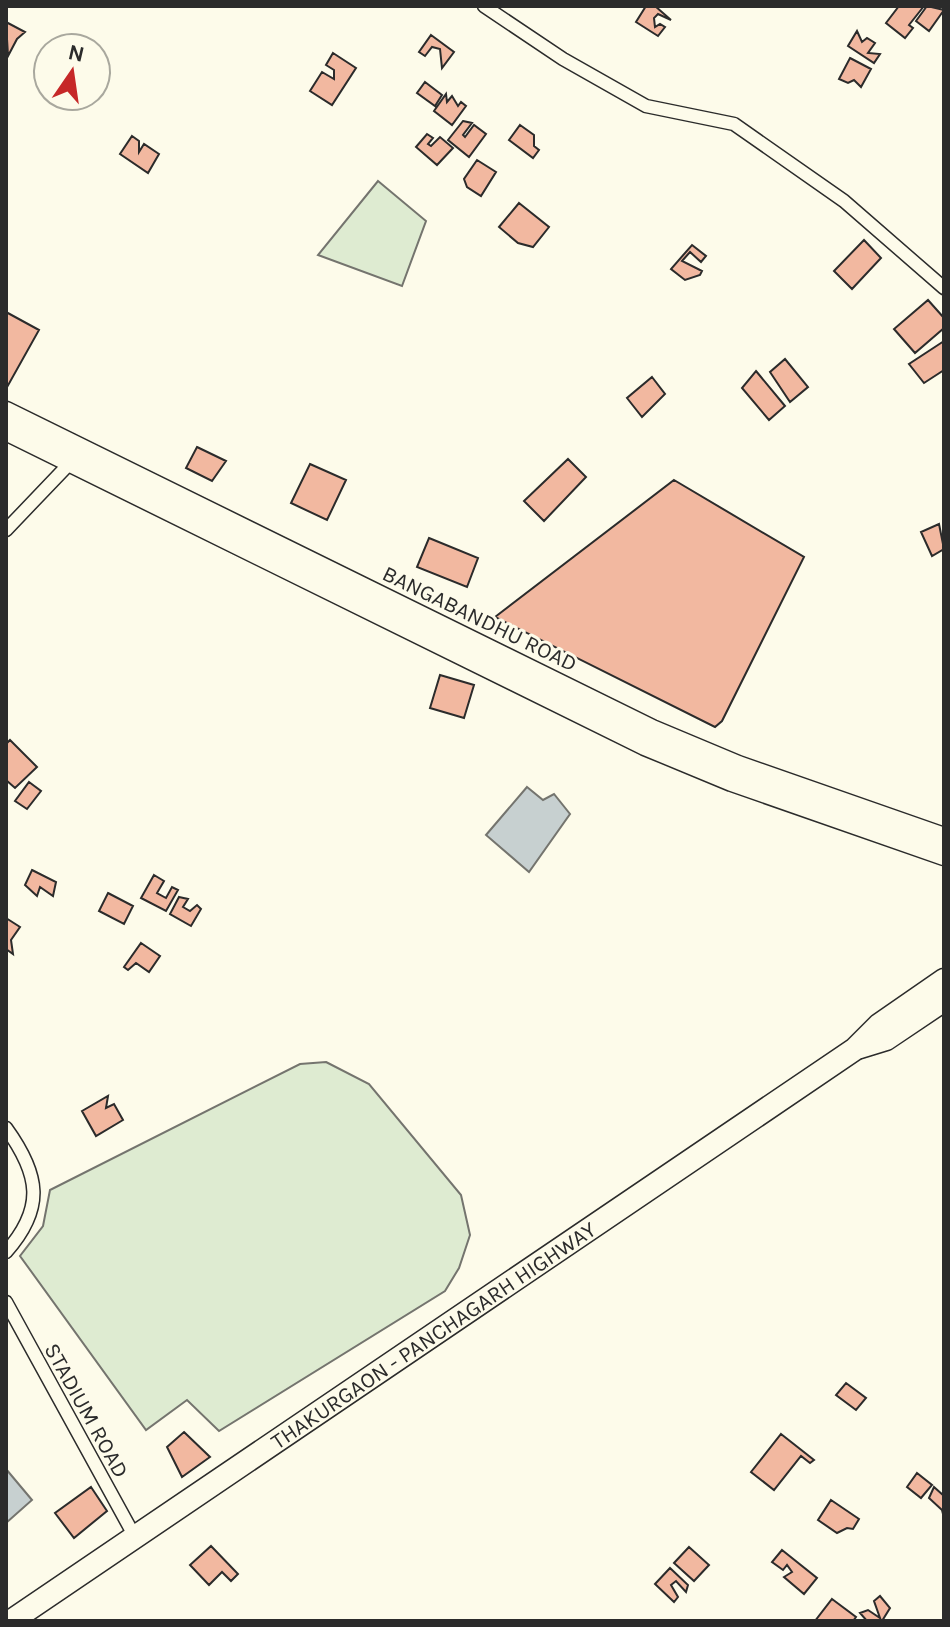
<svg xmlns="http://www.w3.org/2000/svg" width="950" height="1627" viewBox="0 0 950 1627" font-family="Karla,sans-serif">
	<rect width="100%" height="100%" fill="#fdfbea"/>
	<!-- green -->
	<path fill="#deebd1" stroke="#74746e" stroke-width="2" d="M378,181L426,221L402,286L318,255Z
		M326,1062L369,1084L461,1195L470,1235L459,1268L445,1291L219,1431L187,1400L146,1430L20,1256L43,1226L50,1190L300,1064Z"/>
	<!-- water -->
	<path fill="#c7d0d0" stroke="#74746e" stroke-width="2" d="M527,787L543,800L554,794L570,814L529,872L486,835Z
		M6,1469L32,1500L6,1523Z"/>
	<!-- building -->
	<path fill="#f2b8a0" stroke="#2b2b2b" stroke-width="2" d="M646,6H655L671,20L658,14L654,18L655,27L660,24L665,27L658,36L636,22Z
		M899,6H924L909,25L913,28L905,38L886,23Z
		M927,6L944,10L929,31L916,21Z
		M6,22L25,32L17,39L8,56Z
		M857,31L862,42L867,38L875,43L868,53L880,54L874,63L848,46Z
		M431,35L454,52L442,68L440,49L432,47L425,56L419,52Z
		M333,53L356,68L332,105L310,91L322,72L334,79V70L326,65Z
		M850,58L871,69L861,87L854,80L848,83L839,79Z
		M425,82L442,95L435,106L417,93Z
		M446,94L447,102L452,96L458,106L461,102L466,106L452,125L434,111Z
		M463,121L472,123L463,135L465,137L474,125L486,134L469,157L448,140Z
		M520,125L534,135V146L539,150L533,158L509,140Z
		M427,134L433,138L428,144L431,146L440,137L453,148L437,165L416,147Z
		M132,136L139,141V152L144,144L159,154L148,173L120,154Z
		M477,160L496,172L481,196L467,187L464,179Z
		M519,203L549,227L533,247L518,243L499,227Z
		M864,240L881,258L852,289L834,271Z
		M692,245L706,256L701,262L690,252L682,261L702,271L700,275L685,280L671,269Z
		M928,300L944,318V328L915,353L894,329Z
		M6,312L39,330L6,389Z
		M944,341V370L924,383L909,364Z
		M785,359L808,387L790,402L770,372Z
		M756,371L785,406L769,420L742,388Z
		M652,377L665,394L642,417L627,398Z
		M197,447L226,461L212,481L186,468Z
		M568,459L586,477L544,521L524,501Z
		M310,464L346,480L327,520L291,503Z
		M674,480L804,557L722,721L715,727L495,617Z
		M939,524L944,549L932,556L921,532Z
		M429,538L478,558L467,587L417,567Z
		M440,675L474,685L464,718L430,708Z
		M10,740L37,767L15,788L6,780V744Z
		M29,782L41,791L27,809L15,801Z
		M32,870L56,882L53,896L40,887L37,896L25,885Z
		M154,875L164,881L157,893L166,898L172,887L178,890L166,911L141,898Z
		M108,893L133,906L124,924L99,911Z
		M179,897L188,899L183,907L190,911L197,905L201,909L191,926L170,914Z
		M6,918L20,927L11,940L13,954L6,949Z
		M141,943L160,956L149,972L136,963L128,970L124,967Z
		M108,1096L106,1108L114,1104L123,1120L96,1136L82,1111Z
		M846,1383L866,1398L856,1410L836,1395Z
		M184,1432L210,1457L182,1477L167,1447Z
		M781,1434L814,1460L810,1463L801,1456L774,1490L751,1472Z
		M917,1473L932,1485L921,1498L907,1487Z
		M91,1487L107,1511L74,1538L55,1513Z
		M934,1487L944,1496V1518L942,1510L929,1498Z
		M831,1500L859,1519L853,1529L847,1528L837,1533L818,1520Z
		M211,1546L238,1574L231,1581L222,1572L209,1585L190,1565Z
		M689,1547L709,1565L694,1581L674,1563Z
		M782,1550L817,1578L804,1594L784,1577L792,1572L787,1565L783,1570L772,1562Z
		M670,1568L688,1585L686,1592L676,1581L671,1585L678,1597L674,1602L655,1584Z
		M880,1596L890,1608L882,1621H867L860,1613L868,1610L880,1618L874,1601Z
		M832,1599L856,1617L853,1621H815Z"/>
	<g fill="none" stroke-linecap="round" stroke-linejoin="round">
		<defs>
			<path id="street" d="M484,6L563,59L646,106L734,124L844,201L944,288
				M6,530L71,462
				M6,1128C40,1175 45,1208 6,1252
				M6,1302L135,1537"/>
			<path id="primary" d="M6,412L652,730L738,766L944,838
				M6,430L645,745L732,781L944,855"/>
			<g id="highway">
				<path d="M860,1047L886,1039L944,1000"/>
				<path id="s1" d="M11,1621L855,1049L879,1025L944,980"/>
			</g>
		</defs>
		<!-- street casing -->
		<use href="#street" stroke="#2b2b2b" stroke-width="15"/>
		<!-- primary casing -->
		<use href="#primary" stroke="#2b2b2b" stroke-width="23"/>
		<!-- highway casing -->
		<use href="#highway" stroke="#2b2b2b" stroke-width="25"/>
		<!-- street -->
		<use href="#street" stroke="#fdfbea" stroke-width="12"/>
		<!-- primary -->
		<use href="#primary" stroke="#fdfbea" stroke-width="20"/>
		<!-- highway -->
		<use href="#highway" stroke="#fdfbea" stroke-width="22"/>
	</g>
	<g text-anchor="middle" stroke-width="6" stroke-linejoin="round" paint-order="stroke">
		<!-- street labels -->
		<g font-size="22" fill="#2b2b2b" stroke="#fdfbea">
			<text transform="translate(480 618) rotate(26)" y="8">BANGABANDHU ROAD</text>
			<text dy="8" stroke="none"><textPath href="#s1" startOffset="510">THAKURGAON - PANCHAGARH HIGHWAY</textPath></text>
			<text transform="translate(87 1410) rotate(61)" y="8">STADIUM ROAD</text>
		</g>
	</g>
	<!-- border -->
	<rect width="950" height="1627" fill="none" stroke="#2b2b2b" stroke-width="16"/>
	<!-- north arrow -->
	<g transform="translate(72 72) rotate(13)"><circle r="38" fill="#fdfbea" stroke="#a9a89e" stroke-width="2"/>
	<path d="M0-6L14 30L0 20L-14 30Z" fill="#c62828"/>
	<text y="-12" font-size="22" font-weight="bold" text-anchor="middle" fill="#2b2b2b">N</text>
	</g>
</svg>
